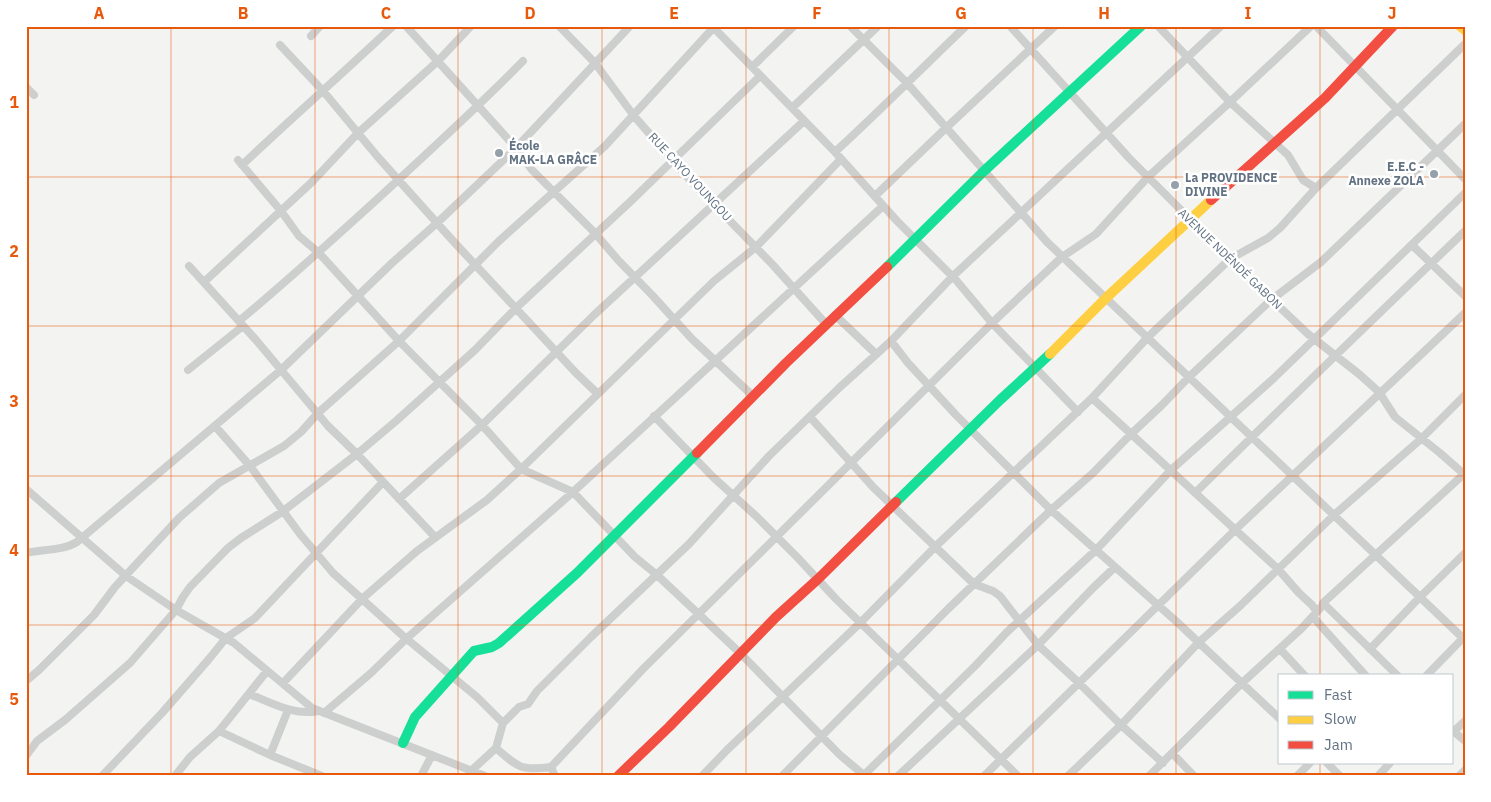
<svg xmlns="http://www.w3.org/2000/svg" width="1491" height="802" viewBox="0 0 1491 802" font-family="'IBM Plex Sans',sans-serif">
	<rect width="100%" height="100%" fill="#f3f4f1"/>
	<g fill="none" stroke-linecap="round" stroke-linejoin="round">
		<!-- street -->
		<path stroke="#cdcece" stroke-width="8" d="M406,26L516,148L532,170L594,232L618,260L652,295L692,339L753,396
			M559,26L595,63L634,116L691,181L772,264L826,324
			M712,26L835,152L897,221L956,280L992,323L1078,412
			M850,26L906,82L1047,242L1465,640
			M1010,26L1129,158L1249,278L1308,334L1359,374L1379,392L1395,417L1440,453L1465,475
			M1158,26L1230,102L1288,155L1303,180L1316,188
			M1316,26L1465,179
			M311,36L320,26
			M280,45L324,92L377,156L454,242L576,373L598,394
			M752,67L794,26
			M26,87L34,95
			M792,108L878,26
			M835,152C880,111 922,68 966,26
			M238,160L281,211L299,236L319,253L399,341L482,425L521,469L573,492L635,557L657,575L740,653L840,755L865,776
			M242,165C292,118 343,73 393,26
			M875,196L947,127L1055,26
			M1412,245L1465,296
			M189,266L256,340L328,426L357,454L435,537
			M204,282L312,182L358,133L438,61L471,26
			M835,315L876,354
			M239,321C285,283 329,243 373,203C424,156 475,110 523,61
			M891,341L908,363L956,415L1051,510L1177,622L1280,719
			M188,370L243,326
			M1092,398L1278,569L1299,593L1312,605L1317,612
			M654,416L713,477L756,516L797,557L836,599L1018,776
			M810,417L873,487L974,584L993,591L1000,596L1038,645L1078,682L1121,725L1163,763
			M215,426L250,466L300,534L333,573L402,635L477,697L503,723L496,748L472,770
			M26,489L126,576L176,610L234,643L312,708L485,776
			M1195,493C1284,405 1374,318 1465,231
			M399,499L482,425L594,315L804,121
			M26,553C43,549 62,551 77,542L281,370L392,263L437,223L516,148L630,26
			M1323,603L1398,676
			M1313,617L1366,676
			M1280,649L1305,676
			M1370,649L1420,597L1465,553
			M1426,676L1465,636
			M26,681L39,670L94,615L115,587L179,518L219,483L284,446L301,432L318,413L399,341L499,241L605,146L715,26
			M283,683L363,598L417,551L487,500L521,469L714,281L756,247L841,159
			M249,694C272,703 294,716 318,711
			M324,713L371,673L406,639L573,492L883,206
			M503,723L519,707L528,704L537,691L591,637L689,544L769,456L839,388L891,341L952,277L1221,26
			M1452,730L1465,741
			M219,731L270,755L322,776
			M1454,731L1465,721
			M496,748C518,767 520,771 551,767L555,776
			M1172,753L1194,776
			M270,755L288,710
			M26,756L37,741L65,720L130,663L176,610L183,597L190,587L228,548L241,538L282,512L357,454L396,421L475,350L516,308L631,201L760,76
			M1327,763L1340,776
			M551,767L643,669L992,323L1062,257L1096,234L1148,177L1230,102L1311,26
			M864,775L976,665L1007,632L1096,550L1171,470L1273,379L1465,193
			M102,776L162,713L209,659L226,638L255,618L383,482
			M175,776L190,757L219,731L267,671
			M421,776L432,755
			M702,776L727,750L861,622L936,546L1092,398L1148,337L1230,259L1268,238L1280,228L1316,188L1465,44
			M782,776L948,609L1051,510L1093,473L1131,434L1162,405L1189,377L1271,300L1321,262L1465,124
			M898,776L1038,645L1093,588L1115,567
			M984,776L1235,530L1465,313
			M1068,776L1121,725L1199,642L1240,606L1334,515L1421,439L1465,395
			M1149,776L1242,683L1302,628L1324,604L1323,603L1465,473
			M1297,776L1310,763
			M1378,776L1390,763
			M1459,776L1465,770"/>
		<!-- fast -->
		<path stroke="#16e098" stroke-width="10" d="M887,267L984,171L1141,26
			M896,502L1000,400L1050,354
			M403,743L415,717L474,651L492,647L499,643L577,573L697,453"/>
		<!-- slow -->
		<path stroke="#ffcf43" stroke-width="10" d="M1460,26L1465,30
			M1050,354L1106,298L1211,200"/>
		<!-- jam -->
		<path stroke="#f24e42" stroke-width="10" d="M1211,200L1325,98L1393,26
			M697,453L786,363L887,267
			M618,776L669,727L776,617L818,579L896,502"/>
	</g>
	<!-- grid -->
	<path fill="none" stroke="#e8590c" stroke-width="1" stroke-opacity="0.55" d="M171,26V776M315,26V776M458,26V776M602,26V776M746,26V776M889,26V776M1033,26V776M1176,26V776M1320,26V676M26,177H1465M26,326H1465M26,476H1465M26,625H1465M1320,763V776"/>
	<!-- markers -->
	<g fill="#95a0aa" stroke="#fff" stroke-width="2">
		<circle cx="499" cy="153" r="5"/>
		<circle cx="1434" cy="174" r="5"/>
		<circle cx="1175" cy="185" r="5"/>
	</g>
	<g text-anchor="middle" stroke-width="5" stroke-linejoin="round" paint-order="stroke">
		<!-- poi labels -->
		<g font-size="12" font-weight="bold" fill="#627283" stroke="#fff" text-anchor="start">
			<text x="509" y="150">École<tspan x="509" dy="14">MAK-LA GRÂCE</tspan></text>
			<text x="1424" y="171" text-anchor="end">E.E.C -<tspan x="1424" dy="14">Annexe ZOLA</tspan></text>
			<text x="1185" y="182">La PROVIDENCE<tspan x="1185" dy="14">DIVINE</tspan></text>
		</g>
		<!-- street labels -->
		<g font-size="12" fill="#627283" stroke="#fff">
			<text transform="translate(690 177) rotate(47)" y="4">RUE CAYO VOUNGOU</text>
			<text transform="translate(1230 259) rotate(44)" y="4">AVENUE NDÉNDÉ GABON</text>
		</g>
	</g>
	<!-- border -->
	<rect width="1491" height="802" fill="none" stroke="#ffffff" stroke-width="55"/>
	<!-- legend -->
	<rect x="1278" y="674" width="175" height="90" fill="#ffffff" stroke="#c0c7cd"/>
	<rect x="1288" y="691" width="25" height="8" fill="#16e098" stroke="#c0c7cd"/>
	<text x="1324" y="700" font-size="15" fill="#627283">Fast</text>
	<rect x="1288" y="716" width="25" height="8" fill="#ffcf43" stroke="#c0c7cd"/>
	<text x="1324" y="724" font-size="15" fill="#627283">Slow</text>
	<rect x="1288" y="741" width="25" height="8" fill="#f24e42" stroke="#c0c7cd"/>
	<text x="1324" y="750" font-size="15" fill="#627283">Jam</text>
	<rect x="28" y="28" width="1436" height="746" fill="none" stroke="#e8590c" stroke-width="2"/>
	<g font-size="16" text-anchor="middle" font-weight="bold" fill="#e8590c">
		<text x="99" y="19">A</text>
		<text x="243" y="19">B</text>
		<text x="386" y="19">C</text>
		<text x="530" y="19">D</text>
		<text x="674" y="19">E</text>
		<text x="817" y="19">F</text>
		<text x="961" y="19">G</text>
		<text x="1104" y="19">H</text>
		<text x="1248" y="19">I</text>
		<text x="1392" y="19">J</text>
		<text x="14" y="108">1</text>
		<text x="14" y="257">2</text>
		<text x="14" y="407">3</text>
		<text x="14" y="556">4</text>
		<text x="14" y="705">5</text>
	</g>
</svg>
